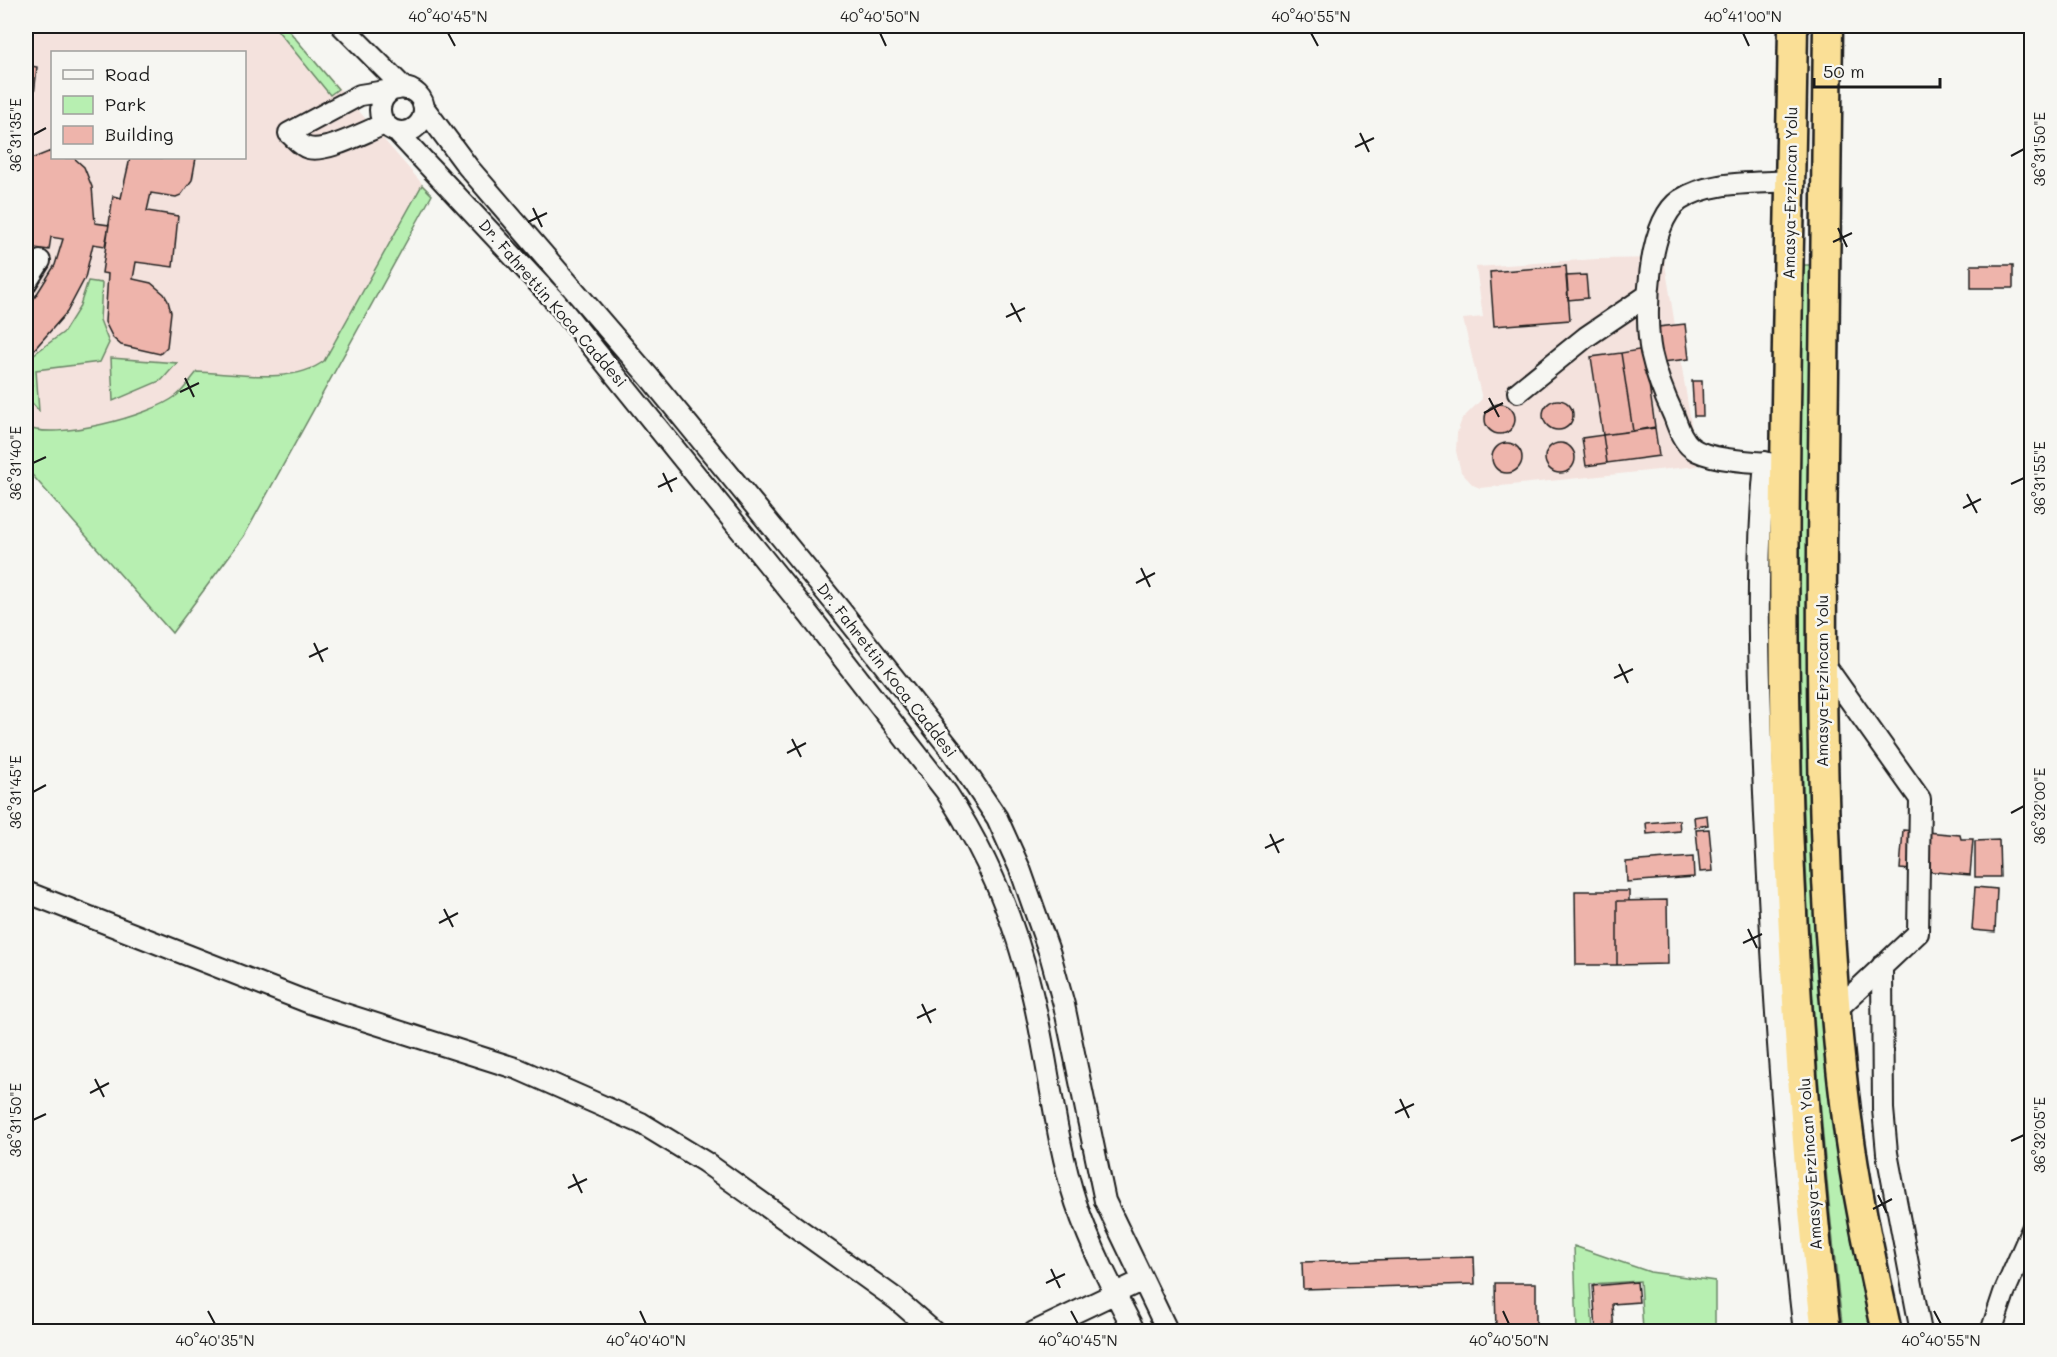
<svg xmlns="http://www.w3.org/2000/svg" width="2057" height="1357" viewBox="0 0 2057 1357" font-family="Mali,sans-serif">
	<rect width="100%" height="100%" fill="#f6f6f2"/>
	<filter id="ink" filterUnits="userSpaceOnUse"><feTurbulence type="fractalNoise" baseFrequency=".0167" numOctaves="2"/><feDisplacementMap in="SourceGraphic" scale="12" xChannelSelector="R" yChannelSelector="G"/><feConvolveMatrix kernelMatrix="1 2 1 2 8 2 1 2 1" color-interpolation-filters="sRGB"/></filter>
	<g filter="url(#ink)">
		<!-- built -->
		<path fill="#f4e2dd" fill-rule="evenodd" d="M26,26H285L432,195L244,536L172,633L26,468ZM52,52H244V158H52Z
			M1664,258L1698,466L1480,488L1473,485L1461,472L1456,451L1457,433L1462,419L1482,399L1463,319L1483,317L1476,267L1597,259Z"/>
		<!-- green -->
		<path fill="#b7efb1" stroke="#6a8666" stroke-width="1.5" d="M274,26H285L338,89L330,95Z
			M422,185L432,195L244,536L172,633L26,468V427C55,441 150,416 176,396C184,390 190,380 197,372C233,373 294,385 324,361Z
			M1802,265H1810L1812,595L1839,1158L1852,1239L1872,1331H1843C1800,978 1794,621 1802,265Z
			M88,281L102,283L100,320L109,343L100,362L36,370L39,411L26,396V391L32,385L26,378V360L64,332L79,308Z
			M111,358L177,363L162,380L113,401Z
			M1574,1246L1650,1272L1715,1281V1331H1643L1640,1281L1590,1284L1593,1331H1577Z"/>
		<!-- building -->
		<path fill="#eeb4ab" stroke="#1c1c1c" stroke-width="1.5" d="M26,65L37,67L32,113L26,112Z
			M51,151L52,158H74L84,167L92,187L95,223L109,225L105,246L93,244L85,278L67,312L32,352L26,345V308L35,297L55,265L63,239L51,237L49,250L28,247L29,236H26V161Z
			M130,158H196L192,180L181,195L176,197L151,193L147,211L178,216L173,267L136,262L133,279L151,283L164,294L168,301L171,312L167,347L160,354L121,345L113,338L105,322L108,274L102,273L113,196L121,198Z
			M1971,265H2013V288H1971Z
			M1566,266L1570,320L1494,326L1490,272Z
			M1586,275L1588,298L1568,300L1566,276Z
			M1685,324L1689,359L1662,362L1658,327Z
			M1644,349L1655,427L1633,431L1621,353Z
			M1621,353L1633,431L1603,435L1591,357Z
			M1692,381H1702L1703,416H1694Z
			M1543 415a15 15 0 1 1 30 0a15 15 0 1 1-30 0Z
			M1485 419a15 15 0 1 1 30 0a15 15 0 1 1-30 0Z
			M1655,428L1659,456L1607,463L1603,435Z
			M1603,435L1607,463L1586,466L1582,438Z
			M1492 458a15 15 0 1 1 30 0a15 15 0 1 1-30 0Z
			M1545 458a15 15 0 1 1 30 0a15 15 0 1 1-30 0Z
			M1707,815L1708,825L1695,827L1694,817Z
			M1679,820L1680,831L1647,834L1646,823Z
			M1709,829L1713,871L1700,872L1696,830Z
			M1903,830L1960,835L1961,839H1973L1970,875L1900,869Z
			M1999,840L2000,877H1975V841Z
			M1693,857L1694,877L1627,882L1626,862Z
			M1975,887L1997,889L1995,932L1972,930Z
			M1575,891H1629V901H1617V965H1576Z
			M1667,900L1668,964L1617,965V901Z
			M1474,1257L1475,1284L1303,1289L1302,1262Z
			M1637,1282L1639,1302L1612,1304L1614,1332H1596L1593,1286Z
			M1495,1283H1536V1332H1496Z"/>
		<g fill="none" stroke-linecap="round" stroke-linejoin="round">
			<defs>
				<path id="minor" d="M342,26L405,89
					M380 110a22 22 0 1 1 44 0a22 22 0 1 1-44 0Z
					M424,108L468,167L650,378L838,607L952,751L997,818L1020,869L1050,954L1064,1005L1105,1201L1168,1332
					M385,124C366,131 327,153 308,148C301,146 295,138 289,133L360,95L398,89
					M397,132L556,302L810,616L947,793C988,856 1015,920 1032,993C1049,1062 1054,1135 1076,1203C1091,1248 1113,1290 1135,1332
					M26,283L40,261
					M1518,392L1586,337L1648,295
					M1765,462C1754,580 1760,699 1765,816C1773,988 1784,1160 1804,1332
					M1777,464C1754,461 1710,461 1692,448C1682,440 1678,427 1674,416C1664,395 1656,375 1651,352C1644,317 1647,222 1680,200C1710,180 1755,184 1791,181
					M1822,661L1920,799L1918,933L1836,1010
					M26,892L310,1003L518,1069L641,1123L705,1162L896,1299L934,1332
					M1882,966L1883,1109L1887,1153L1921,1332
					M1034,1332L1143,1280
					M1991,1332L2004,1293L2032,1229"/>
				<path id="highway" d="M1793,26C1789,292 1779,560 1788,827C1795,995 1806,1164 1826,1332
					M1828,26C1826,199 1823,372 1822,546C1821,735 1823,924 1846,1111C1855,1186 1871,1259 1887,1332"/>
			</defs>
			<!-- minor casing -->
			<use href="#minor" stroke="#1c1c1c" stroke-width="24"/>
			<!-- highway casing -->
			<use href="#highway" stroke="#1c1c1c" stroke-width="33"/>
			<!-- minor -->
			<use href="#minor" stroke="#f6f6f2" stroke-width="20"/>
			<!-- highway -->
			<use href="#highway" stroke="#fadf96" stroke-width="28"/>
		</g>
	</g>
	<!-- ticks -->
	<path fill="none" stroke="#1c1c1c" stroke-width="2" d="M448,33L455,46M880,33L886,46M1311,33L1318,46M1743,33L1749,46M1360,133L1369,152M33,135L46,128M1355,147L1374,138M2011,156L2024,149M533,208L542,227M528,222L547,213M1838,228L1847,247M1833,242L1852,233M1011,303L1021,322M1006,317L1025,308M185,378L194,397M180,392L199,383M1489,398L1499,417M1484,413L1503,403M33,463L46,457M663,473L672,492M2011,484L2024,478M658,487L677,478M1967,494L1977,513M1963,508L1981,499M1141,568L1150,587M1136,583L1155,573M314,643L323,662M309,657L328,648M1619,664L1628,683M1614,678L1633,669M792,739L801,757M787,753L806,743M33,792L46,785M2011,813L2024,806M1270,834L1279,853M1265,848L1284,839M444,909L453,927M439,923L458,913M1748,929L1757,948M1743,943L1762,934M922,1004L931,1023M917,1018L936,1009M95,1079L104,1097M90,1093L109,1083M1400,1099L1409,1118M1395,1113L1414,1104M33,1120L46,1114M2011,1141L2024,1135M573,1174L582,1193M568,1188L587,1179M1878,1195L1887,1213M1873,1209L1892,1199M1051,1269L1060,1288M1046,1283L1065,1274M208,1311L215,1324M640,1311L646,1324M1071,1311L1078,1324M1503,1311L1509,1324M1934,1311L1941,1324"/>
	<g text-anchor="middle" stroke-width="5" stroke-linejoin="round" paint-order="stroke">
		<!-- street labels -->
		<g font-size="16" fill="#1c1c1c" stroke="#f6f6f2">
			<text transform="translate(1790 193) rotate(-89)" y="6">Amasya-Erzincan Yolu</text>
			<text transform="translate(553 303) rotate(49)" y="6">Dr. Fahrettin Koca Caddesi</text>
			<text transform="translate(887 670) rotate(52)" y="6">Dr. Fahrettin Koca Caddesi</text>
			<text transform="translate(1822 681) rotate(-90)" y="6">Amasya-Erzincan Yolu</text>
			<text transform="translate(1810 1164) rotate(-94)" y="6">Amasya-Erzincan Yolu</text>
		</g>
	</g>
	<!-- margin -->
	<rect width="2057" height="1357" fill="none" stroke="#f6f6f2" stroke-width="66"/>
	<!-- legend -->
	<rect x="51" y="51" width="195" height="108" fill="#f6f6f2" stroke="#9f9f9c" stroke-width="1.5"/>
	<rect x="63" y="70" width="30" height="9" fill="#f6f6f2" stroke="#9f9f9c" stroke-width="1.5"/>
	<text x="105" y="81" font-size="18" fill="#1c1c1c">Road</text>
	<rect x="63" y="96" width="30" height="18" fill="#b7efb1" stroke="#9f9f9c" stroke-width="1.5"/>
	<text x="105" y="111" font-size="18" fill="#1c1c1c">Park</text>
	<rect x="63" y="126" width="30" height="18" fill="#eeb4ab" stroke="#9f9f9c" stroke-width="1.5"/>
	<text x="105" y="141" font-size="18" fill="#1c1c1c">Building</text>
	<!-- scale -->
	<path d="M1814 78v9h126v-9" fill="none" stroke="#1c1c1c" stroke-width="3"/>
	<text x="1823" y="78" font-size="18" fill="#1c1c1c" stroke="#f6f6f2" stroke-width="4.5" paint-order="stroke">50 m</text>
	<rect x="33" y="33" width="1991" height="1291" fill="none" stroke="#1c1c1c" stroke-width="2"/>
	<g font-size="15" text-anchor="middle" fill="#1c1c1c">
		<text x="448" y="22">40°40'45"N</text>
		<text x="880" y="22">40°40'50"N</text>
		<text x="1311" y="22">40°40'55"N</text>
		<text x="1743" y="22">40°41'00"N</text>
		<text transform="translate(16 135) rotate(-90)" y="5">36°31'35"E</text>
		<text transform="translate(2040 149) rotate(-90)" y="5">36°31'50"E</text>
		<text transform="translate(16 463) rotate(-90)" y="5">36°31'40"E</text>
		<text transform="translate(2040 478) rotate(-90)" y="5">36°31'55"E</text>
		<text transform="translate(16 792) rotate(-90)" y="5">36°31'45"E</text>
		<text transform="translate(2040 806) rotate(-90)" y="5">36°32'00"E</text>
		<text transform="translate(16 1120) rotate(-90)" y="5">36°31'50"E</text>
		<text transform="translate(2040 1135) rotate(-90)" y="5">36°32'05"E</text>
		<text x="215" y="1346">40°40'35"N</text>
		<text x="646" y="1346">40°40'40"N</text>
		<text x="1078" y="1346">40°40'45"N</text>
		<text x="1509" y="1346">40°40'50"N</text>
		<text x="1941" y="1346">40°40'55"N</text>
	</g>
</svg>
